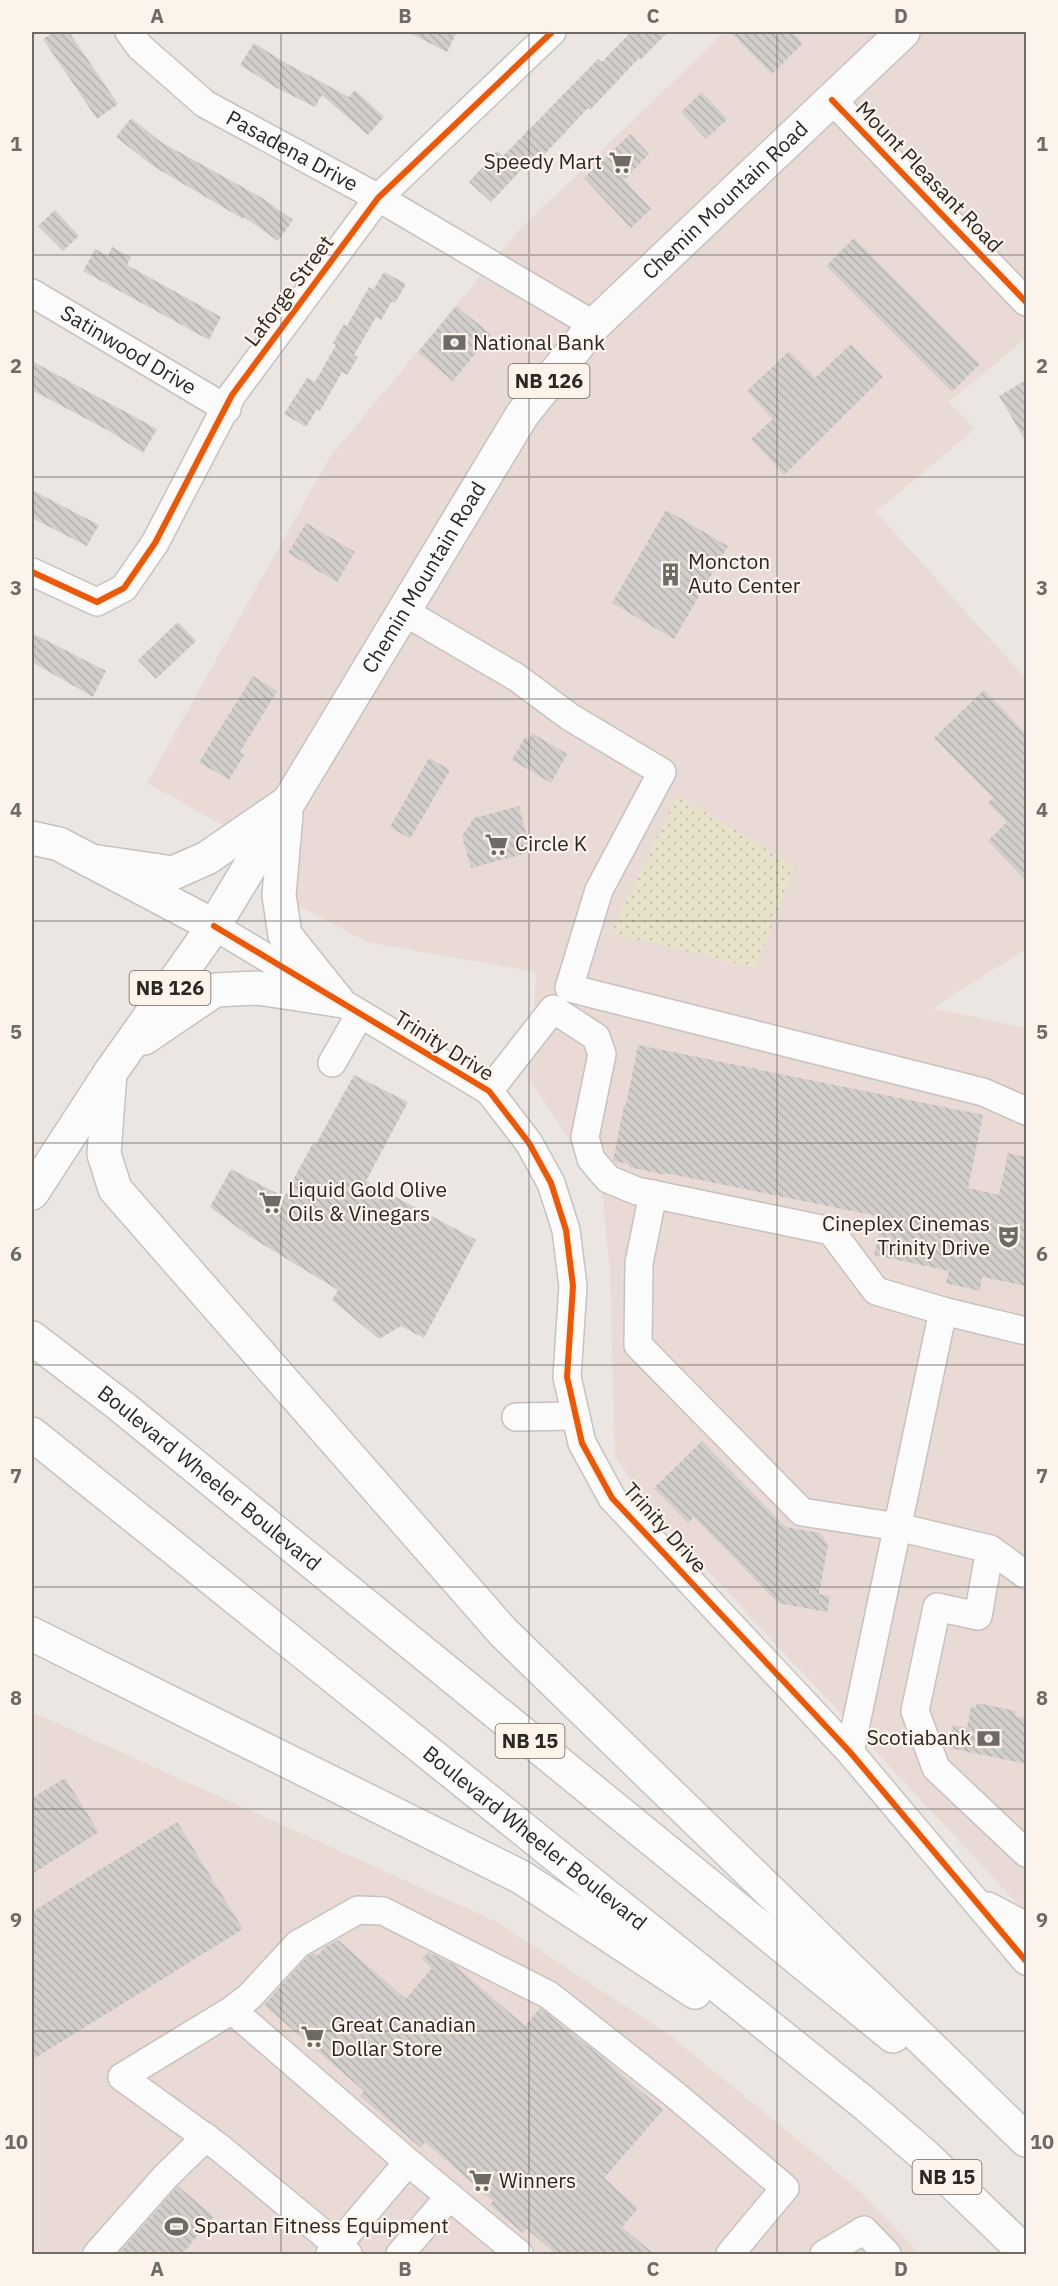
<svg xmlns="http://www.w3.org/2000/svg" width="1058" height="2286" viewBox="0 0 1058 2286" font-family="'IBM Plex Sans',sans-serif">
	<defs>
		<pattern id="sand-dots" width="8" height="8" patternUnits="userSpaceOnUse" patternTransform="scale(1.5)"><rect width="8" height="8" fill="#e9e2cb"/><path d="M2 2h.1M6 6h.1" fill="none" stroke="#c8c2ae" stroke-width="1.8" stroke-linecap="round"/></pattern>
		<pattern id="building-back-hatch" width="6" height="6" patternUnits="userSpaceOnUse" patternTransform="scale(1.5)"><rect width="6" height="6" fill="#d2cecb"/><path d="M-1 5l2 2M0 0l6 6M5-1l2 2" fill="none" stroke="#b4b1ae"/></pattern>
	</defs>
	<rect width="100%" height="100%" fill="#ebe6e2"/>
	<!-- commercial -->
	<path fill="#eadad6" d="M725,32H1026V338L949,402L975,429L876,512L1026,679V949L933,1008L1026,1028V1913L654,1513L615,1457L610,1273L602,1193L530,1079L536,972L367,942L279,895L241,835L147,783L329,458L518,231Z
		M32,1712L497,1922L671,2036L859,2190L920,2254H32Z"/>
	<!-- sand -->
	<path fill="url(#sand-dots)" d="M677,795L795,866L756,968L611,933Z"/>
	<!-- building -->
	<path fill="url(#building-back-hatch)" d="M54,32H69L118,104L97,119L43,39Z
		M408,32H457L447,52Z
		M631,32H668L640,60L639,58L590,110L588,108L542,157L537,153L491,202L469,182L497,151L503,156L598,59L602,62Z
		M730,32H792L803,43L772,74Z
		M254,43L284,62L349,97L355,90L384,117L368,135L322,95L315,107L275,87L240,65Z
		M702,92L727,119L706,139L681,112Z
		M131,118L161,142L264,199L293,220L278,241L244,217L243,219L153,166L116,137Z
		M630,134L649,154L624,180L651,209L631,228L584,178Z
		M55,210L79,236L63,251L38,226Z
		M854,238L980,364L952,392L826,266Z
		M112,247L131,257L127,265L221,317L209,340L83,271L95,249L108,256Z
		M384,272L406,284L395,303L392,301L381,320L376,317L354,355L358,357L347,375L342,372L320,411L317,409L306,427L284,414L307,378L315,382L336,345L333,343L344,324L347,326L369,287L373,290Z
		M456,306L491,334L453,381L418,352Z
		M851,344L883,377L784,475L751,439L773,419L747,391L789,351L815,378Z
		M32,361L157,429L143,453L109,431L32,390Z
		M1026,380V442L999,396Z
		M32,490L99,525L87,546L32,518Z
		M666,510L728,546L674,639L612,603Z
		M306,523L355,552L337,582L288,553Z
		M178,622L196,641L156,679L138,660Z
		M32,633L106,671L93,697L32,662Z
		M253,676L277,691L240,752L244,755L229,780L199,762Z
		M984,690L1026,734V881L988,841L1007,822L988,803L993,798L934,738Z
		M532,733L567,754L551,783L512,760L525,737L529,739Z
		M429,758L450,770L410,839L390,827Z
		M519,806L531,852L471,868L462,836L474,818Z
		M638,1045L983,1115L968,1188L999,1195L1008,1153L1026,1157V1286L982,1277L980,1291L946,1283L949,1271L874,1255L882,1217L665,1173V1175L629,1167V1164L613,1161L624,1105H626Z
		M354,1075L408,1102L366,1181L476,1240L424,1338L401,1326L379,1339L332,1300L338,1290L249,1236L210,1207L231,1169L284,1197L313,1143L316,1144Z
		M702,1441L786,1527L820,1533L828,1545L819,1594L830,1596L827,1612L778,1603L694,1517L688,1523L654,1488Z
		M977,1703L1016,1711L1015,1716L1026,1718V1764L949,1748L953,1725L967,1728L971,1707H976Z
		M65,1778L99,1832L32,1874V1798Z
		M177,1822L243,1929L32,2060V1912Z
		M338,1940L406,1999L432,1968L422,1959L428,1952L453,1964L525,2026L540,2008L603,2058L663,2110L604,2178L638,2208L622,2227L654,2254H556L527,2229L523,2233L490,2205L493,2201L425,2142L421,2148L360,2096L364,2091L264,2005L308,1956L314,1953L317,1956L325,1947Z
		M178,2186L214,2217L182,2254H118Z"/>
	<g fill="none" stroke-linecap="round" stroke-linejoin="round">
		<defs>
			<g id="minor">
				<path id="s1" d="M129,32L140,47L205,104L386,202L594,325"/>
				<path d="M832,100L1026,302"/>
				<path id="s2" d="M32,293L227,409"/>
				<path d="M32,572L97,602L124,588L155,543L232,395L378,198L552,32"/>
				<path d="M403,611L516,677L570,717L662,772L599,890L569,988L983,1092L1026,1111"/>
				<path d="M214,926L489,1091L529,1143L551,1183L566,1230L573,1286L567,1377L582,1443L612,1498L850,1752L1026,1961"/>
				<path d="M332,1063L360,1014"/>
				<path d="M489,1091L553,1009L596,1037L602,1054L585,1137L591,1159L608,1179L637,1191L831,1231L876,1291L943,1311L1026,1331"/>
				<path d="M653,1194L639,1263L638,1345L802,1512L898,1527L990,1549L1026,1575"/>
				<path d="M516,1417L576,1416"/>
				<path d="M990,1549L978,1616L937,1607L915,1711L936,1768L1026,1853"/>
				<path d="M850,1752L943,1311"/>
				<path d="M988,1906L1026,1926"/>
				<path d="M232,2010L408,2162L519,2254"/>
				<path d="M97,2254L166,2176L206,2137"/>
				<path d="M330,2254L408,2162"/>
				<path d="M348,2254L220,2148L122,2077L232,2010L249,1997L298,1944L358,1910L383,1911L549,1995L674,2094L785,2188L730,2254"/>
				<path d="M400,2254L449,2197"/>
				<path d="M824,2254L864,2230L887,2254"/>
			</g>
			<g id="major">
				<path d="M286,814L279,895L285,935L337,1000"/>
				<path d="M144,1038L215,990L258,988L337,1000"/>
				<path id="s3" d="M32,1193L110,1073L214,926L522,415L594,325L903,32"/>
			</g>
			<g id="highway">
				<path d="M32,838L59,844L214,926"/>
				<path d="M91,861L173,873L207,858L287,803"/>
				<path d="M110,1073L104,1154L115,1189L503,1632L1026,2140"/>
				<path id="s4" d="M32,1338L121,1406L893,2036"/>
				<path id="s5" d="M32,1434L864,2103L924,2155L1026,2253"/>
				<path d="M32,1634L521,1877L695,1992"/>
			</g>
		</defs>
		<!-- minor casing -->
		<use href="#minor" stroke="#c6c2bf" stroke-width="30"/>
		<!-- major casing -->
		<use href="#major" stroke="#c6c2bf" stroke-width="36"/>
		<!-- highway casing -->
		<use href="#highway" stroke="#c6c2bf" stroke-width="36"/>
		<!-- minor -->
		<use href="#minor" stroke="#fcfbfb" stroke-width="27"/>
		<!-- major -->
		<use href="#major" stroke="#fcfbfb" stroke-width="33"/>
		<!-- highway -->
		<use href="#highway" stroke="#fcfbfb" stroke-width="33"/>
		<defs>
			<path id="cycleway" d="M832,100L1026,302
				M32,572L97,602L124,588L155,543L232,395L378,198L552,32
				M214,926L489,1091L529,1143L551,1183L566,1230L573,1286L567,1377L582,1443L612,1498L850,1752L1026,1961"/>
		</defs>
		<!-- cycleway casing -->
		<use href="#cycleway" stroke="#fcf3eb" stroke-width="10"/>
		<!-- cycleway -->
		<use href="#cycleway" stroke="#e8590c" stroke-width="6"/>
	</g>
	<!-- grid -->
	<path fill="none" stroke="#6e6a66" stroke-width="1.5" stroke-opacity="0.55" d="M281,32V2254M529,32V2254M777,32V2254M32,255H1026M32,477H1026M32,699H1026M32,921H1026M32,1143H1026M32,1365H1026M32,1587H1026M32,1809H1026M32,2031H1026"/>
	<!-- icons -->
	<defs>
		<symbol id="supermarket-bare" viewBox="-9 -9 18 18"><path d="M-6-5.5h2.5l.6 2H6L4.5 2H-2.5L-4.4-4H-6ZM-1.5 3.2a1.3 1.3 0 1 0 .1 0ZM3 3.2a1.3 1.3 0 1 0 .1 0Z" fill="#6e6a66" stroke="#fcf3eb" stroke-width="2.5" paint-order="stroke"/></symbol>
		<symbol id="bank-bare" viewBox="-9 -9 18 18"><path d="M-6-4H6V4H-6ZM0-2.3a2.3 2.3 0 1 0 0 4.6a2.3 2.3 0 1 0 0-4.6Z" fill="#6e6a66" stroke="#fcf3eb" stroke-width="2.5" paint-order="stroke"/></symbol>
		<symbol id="building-bare" viewBox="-9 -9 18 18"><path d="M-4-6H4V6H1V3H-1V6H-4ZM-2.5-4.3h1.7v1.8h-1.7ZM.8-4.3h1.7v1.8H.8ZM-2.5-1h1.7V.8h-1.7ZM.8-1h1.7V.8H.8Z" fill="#6e6a66" stroke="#fcf3eb" stroke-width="2.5" paint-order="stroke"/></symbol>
		<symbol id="theatre-bare" viewBox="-9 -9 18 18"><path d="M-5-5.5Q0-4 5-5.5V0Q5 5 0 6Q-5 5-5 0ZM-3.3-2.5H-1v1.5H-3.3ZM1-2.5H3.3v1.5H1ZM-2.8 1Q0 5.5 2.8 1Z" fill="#6e6a66" stroke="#fcf3eb" stroke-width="2.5" paint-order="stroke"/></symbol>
		<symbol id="stadium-bare" viewBox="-9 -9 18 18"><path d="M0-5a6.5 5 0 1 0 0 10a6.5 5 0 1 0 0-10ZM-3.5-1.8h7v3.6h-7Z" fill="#6e6a66" stroke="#fcf3eb" stroke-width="2.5" paint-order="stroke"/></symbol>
	</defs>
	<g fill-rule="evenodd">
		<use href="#supermarket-bare" x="604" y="146" width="33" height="33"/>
		<use href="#bank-bare" x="438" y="326" width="33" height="33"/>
		<use href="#building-bare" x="654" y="558" width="33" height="33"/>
		<use href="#supermarket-bare" x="480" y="828" width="33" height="33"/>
		<use href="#supermarket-bare" x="254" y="1186" width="33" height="33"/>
		<use href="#theatre-bare" x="992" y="1220" width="33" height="33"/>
		<use href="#bank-bare" x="972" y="1722" width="33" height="33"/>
		<use href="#supermarket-bare" x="296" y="2020" width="33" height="33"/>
		<use href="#supermarket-bare" x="464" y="2164" width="33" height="33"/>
		<use href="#stadium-bare" x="160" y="2210" width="33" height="33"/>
	</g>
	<g text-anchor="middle" stroke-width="4.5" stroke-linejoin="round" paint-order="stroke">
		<!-- shield labels -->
		<g fill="#fcf3eb" stroke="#696460" stroke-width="1.5">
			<rect x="508.5" y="364" width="81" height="34" rx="4.5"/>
			<rect x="129.5" y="971" width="81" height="34" rx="4.5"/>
			<rect x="495.5" y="1724" width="69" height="34" rx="4.5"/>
			<rect x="912.5" y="2160" width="69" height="34" rx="4.5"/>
		</g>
		<g font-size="20" font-weight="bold" fill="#2a2724">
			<text x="549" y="388">NB 126</text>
			<text x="170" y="995">NB 126</text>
			<text x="530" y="1748">NB 15</text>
			<text x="947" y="2184">NB 15</text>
		</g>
		<!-- street labels -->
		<g font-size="21" fill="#2a2724" stroke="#fcf3eb">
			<text dy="7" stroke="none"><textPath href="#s1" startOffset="204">Pasadena Drive</textPath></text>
			<text transform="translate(929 177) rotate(46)" y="7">Mount Pleasant Road</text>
			<text dy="7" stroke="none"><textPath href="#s3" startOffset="1216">Chemin Mountain Road</textPath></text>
			<text transform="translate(289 291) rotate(-53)" y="7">Laforge Street</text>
			<text dy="7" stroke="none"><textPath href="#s2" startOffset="112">Satinwood Drive</textPath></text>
			<text dy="7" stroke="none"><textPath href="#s3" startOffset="730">Chemin Mountain Road</textPath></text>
			<text transform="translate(444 1046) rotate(32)" y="7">Trinity Drive</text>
			<text dy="7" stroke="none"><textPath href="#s4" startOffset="226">Boulevard Wheeler Boulevard</textPath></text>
			<text transform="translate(665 1528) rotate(48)" y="7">Trinity Drive</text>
			<text dy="7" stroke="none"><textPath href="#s5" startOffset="645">Boulevard Wheeler Boulevard</textPath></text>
		</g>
		<!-- poi labels -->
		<g font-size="21" fill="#2a2724" stroke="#fcf3eb" text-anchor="start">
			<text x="602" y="169" text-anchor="end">Speedy Mart</text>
			<text x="473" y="350">National Bank</text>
			<text x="688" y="569">Moncton<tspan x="688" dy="24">Auto Center</tspan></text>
			<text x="515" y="851">Circle K</text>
			<text x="288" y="1197">Liquid Gold Olive<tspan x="288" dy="24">Oils &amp; Vinegars</tspan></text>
			<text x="990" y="1231" text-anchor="end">Cineplex Cinemas<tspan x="990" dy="24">Trinity Drive</tspan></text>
			<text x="971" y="1745" text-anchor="end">Scotiabank</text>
			<text x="331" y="2032">Great Canadian<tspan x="331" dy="24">Dollar Store</tspan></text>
			<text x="499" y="2188">Winners</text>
			<text x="194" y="2233">Spartan Fitness Equipment</text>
		</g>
	</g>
	<!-- border -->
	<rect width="1058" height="2286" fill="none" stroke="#fcf3eb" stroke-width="66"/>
	<rect x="33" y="33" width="992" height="2220" fill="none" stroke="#6e6a66" stroke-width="2"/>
	<g font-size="20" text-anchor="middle" font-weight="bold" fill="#6e6a66">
		<text x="157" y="23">A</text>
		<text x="405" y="23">B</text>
		<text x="653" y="23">C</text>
		<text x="901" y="23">D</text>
		<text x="16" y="151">1</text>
		<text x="1042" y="151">1</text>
		<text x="16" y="373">2</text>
		<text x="1042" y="373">2</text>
		<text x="16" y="595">3</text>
		<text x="1042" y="595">3</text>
		<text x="16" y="817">4</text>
		<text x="1042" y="817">4</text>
		<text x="16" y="1039">5</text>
		<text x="1042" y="1039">5</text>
		<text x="16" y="1261">6</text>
		<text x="1042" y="1261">6</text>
		<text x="16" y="1483">7</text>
		<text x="1042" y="1483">7</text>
		<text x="16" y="1705">8</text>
		<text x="1042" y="1705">8</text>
		<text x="16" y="1927">9</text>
		<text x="1042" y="1927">9</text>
		<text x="16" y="2149">10</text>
		<text x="1042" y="2149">10</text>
		<text x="157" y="2276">A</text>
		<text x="405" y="2276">B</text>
		<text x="653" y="2276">C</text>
		<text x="901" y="2276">D</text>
	</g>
</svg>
